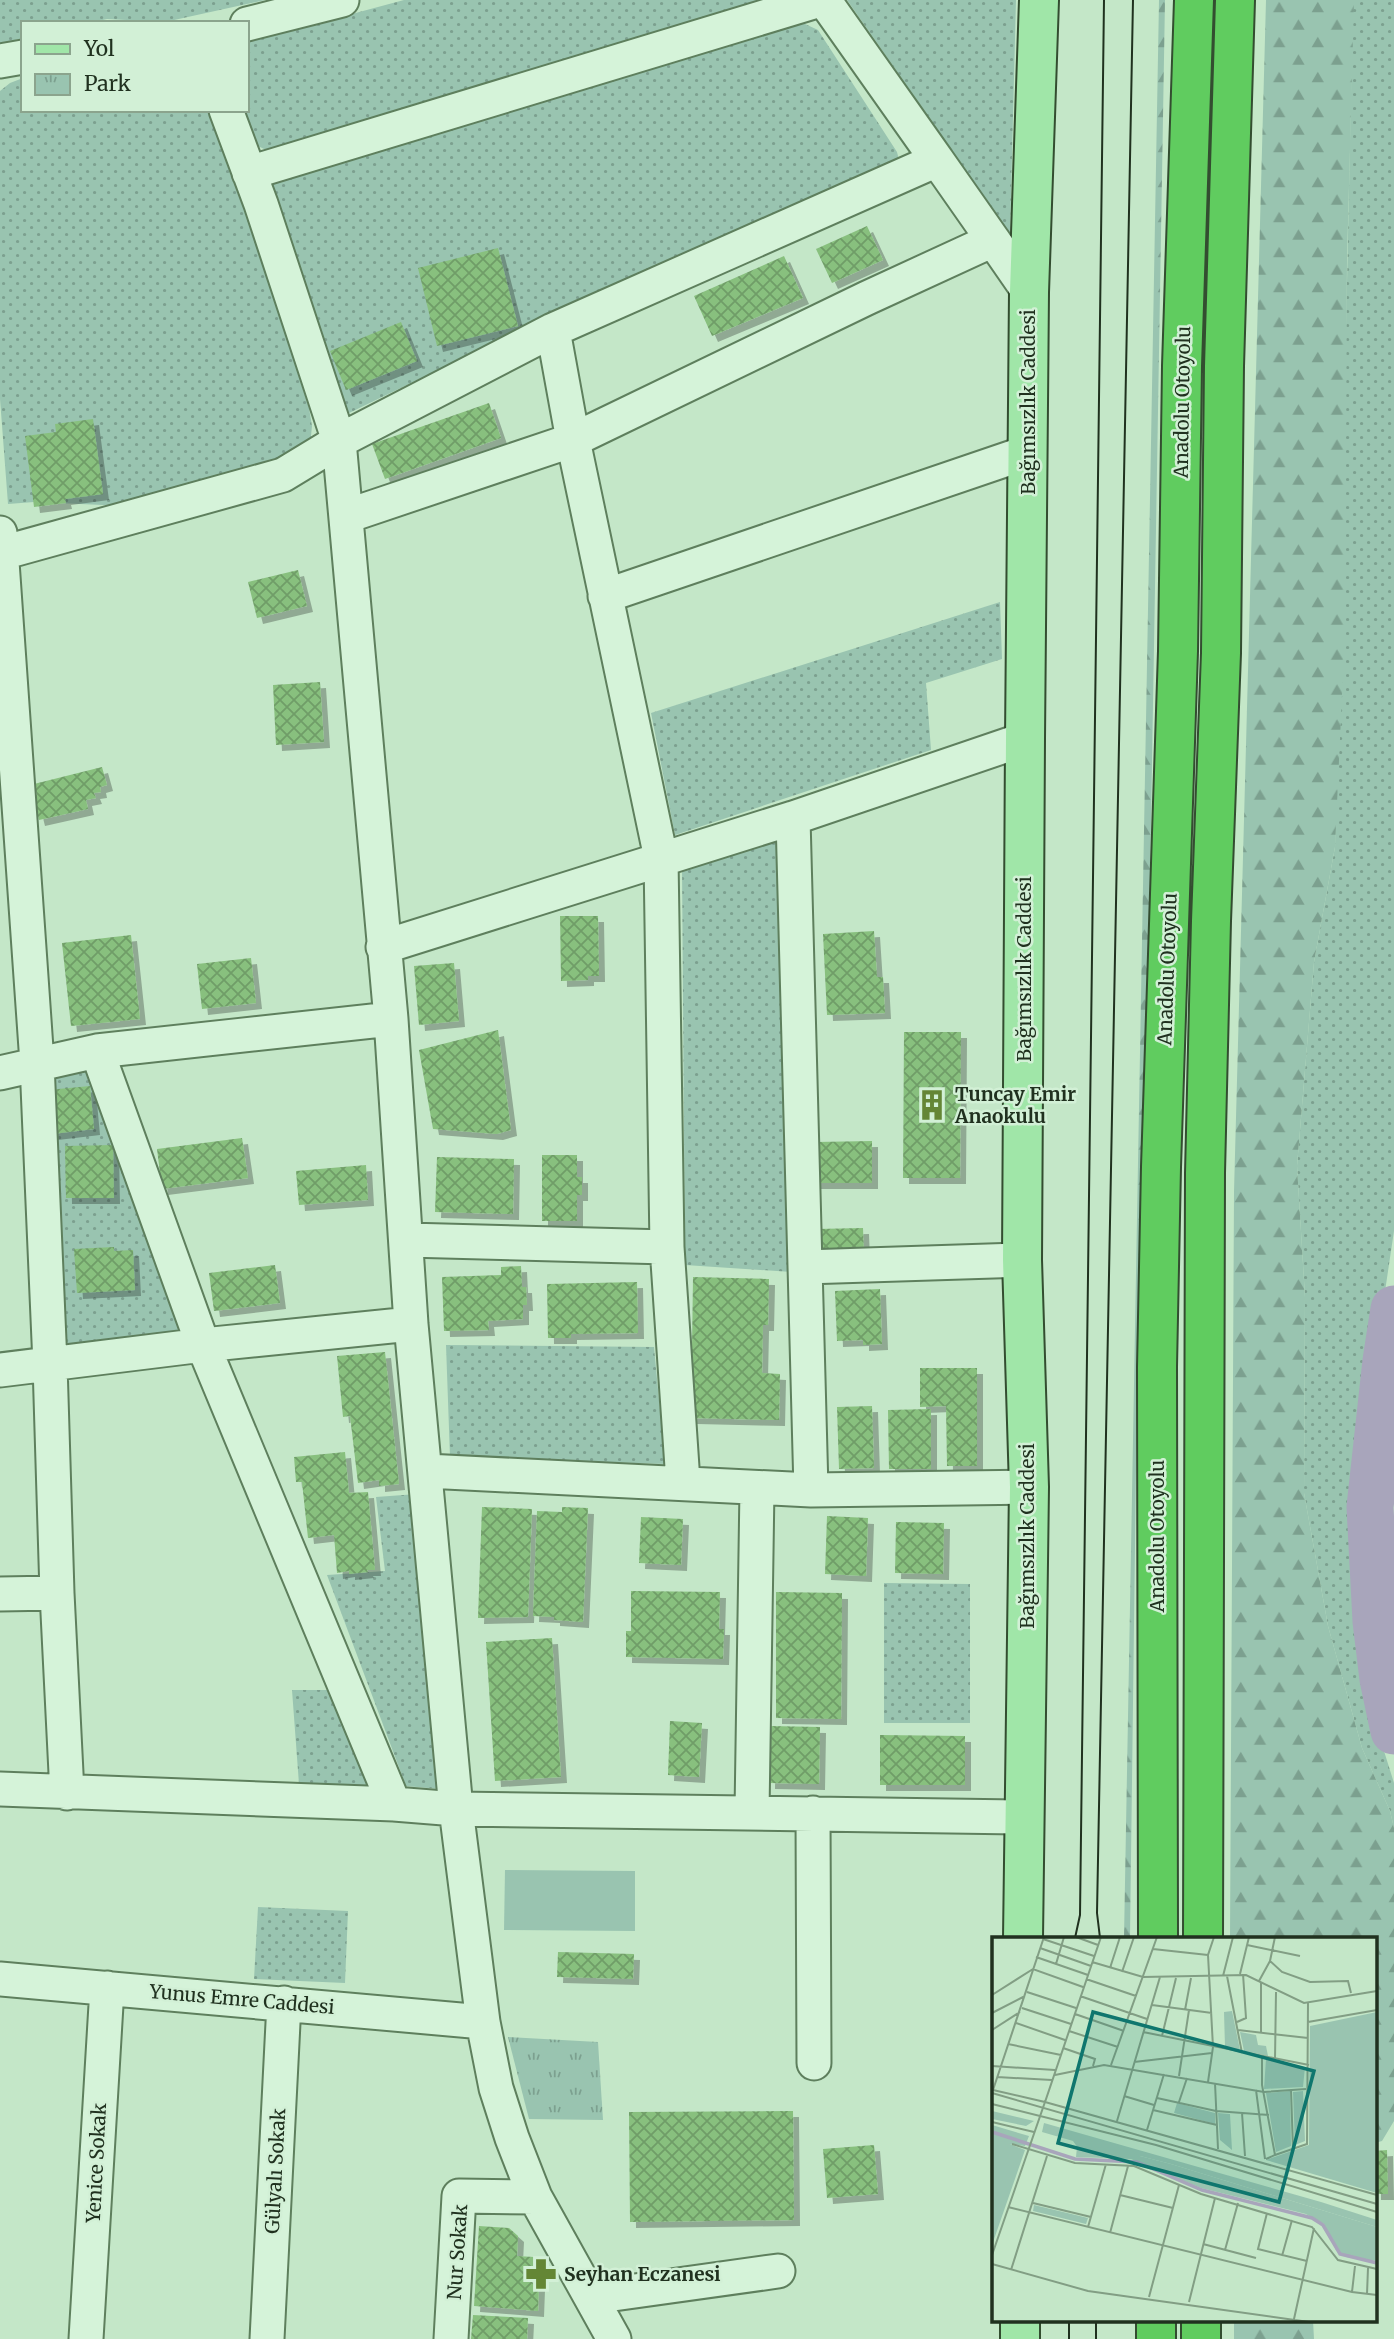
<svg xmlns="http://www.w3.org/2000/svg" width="1394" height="2339" viewBox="0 0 1394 2339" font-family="Merriweather,serif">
	<defs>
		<pattern id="grass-dots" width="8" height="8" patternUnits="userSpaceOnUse" patternTransform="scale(1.75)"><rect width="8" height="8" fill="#99c4b0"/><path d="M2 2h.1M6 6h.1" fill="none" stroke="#7ca08f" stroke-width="1.8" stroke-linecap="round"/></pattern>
		<pattern id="forest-firs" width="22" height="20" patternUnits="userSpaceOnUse" patternTransform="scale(1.75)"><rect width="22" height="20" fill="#99c4b0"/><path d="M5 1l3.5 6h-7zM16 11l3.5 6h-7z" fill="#7ca08f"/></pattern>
		<pattern id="park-tufts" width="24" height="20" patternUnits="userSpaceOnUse" patternTransform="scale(1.75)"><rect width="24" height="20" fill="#99c4b0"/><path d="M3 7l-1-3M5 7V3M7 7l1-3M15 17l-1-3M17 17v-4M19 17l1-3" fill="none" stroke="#7ca08f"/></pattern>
		<pattern id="building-cross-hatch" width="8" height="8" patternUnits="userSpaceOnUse" patternTransform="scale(1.75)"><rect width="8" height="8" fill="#88c07e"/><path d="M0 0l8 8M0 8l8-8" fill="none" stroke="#6f9d67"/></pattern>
		<filter id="shadow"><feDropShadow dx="6" dy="6" stdDeviation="0" flood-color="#0004"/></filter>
	</defs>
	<rect width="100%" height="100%" fill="#c4e7c8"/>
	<!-- grass -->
	<path fill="url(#grass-dots)" d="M0,0H265L165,22L107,19L89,23H23V38L0,44Z
		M404,0H758L532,71L289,144L266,150L256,145L243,110H247V42Z
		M847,0H1016L1010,234Z
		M1353,0H1394V1231L1356,1486L1354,1572L1374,1719L1394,1783V1828L1390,1811L1362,1748L1328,1626L1304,1493L1305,1297L1297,1166L1314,962L1335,847Z
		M803,23L818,30L897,152L900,164L578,302L347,414L266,186Z
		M23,78V110H208L236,180L309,408L312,426L310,446L258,467L126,506L34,502L8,504L0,399V91L10,83Z
		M1000,602L1002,659L926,683L931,750L675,835L651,713Z
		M785,834L792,1272L685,1265L682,865Z
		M91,1066L187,1333L67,1344L49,1071Z
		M446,1345L654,1347L665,1464L450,1457Z
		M417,1494L439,1789L406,1786L327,1575L385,1571L376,1497Z
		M884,1583L970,1584V1723H884Z
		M292,1690H336L374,1788L299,1784Z
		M258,1907L348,1911L345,1983L254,1979Z"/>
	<!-- forest -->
	<path fill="url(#forest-firs)" d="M1159,0H1165L1146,1117L1137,1391L1130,1938H1124Z
		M1266,0H1354L1347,261L1345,630L1335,847L1314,962L1297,1166L1305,1297L1304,1493L1328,1626L1362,1748L1390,1811L1394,1828V2121L1382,2141L1375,2143V1938H1230L1234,1192Z
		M1234,2320H1313L1314,2339H1234Z"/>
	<!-- park -->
	<path fill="url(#park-tufts)" d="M508,2037L598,2042L603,2120L529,2119Z"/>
	<!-- pitch -->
	<path fill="#99c4b0" d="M505,1870L635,1871V1931L504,1930Z"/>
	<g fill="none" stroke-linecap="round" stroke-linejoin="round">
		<!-- river -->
		<path stroke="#a8a5bb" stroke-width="47" d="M1394,1309L1386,1361L1370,1507L1376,1621L1383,1679L1394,1731"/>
	</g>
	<!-- building -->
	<path fill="url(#building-cross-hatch)" filter="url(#shadow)" d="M867,226L883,260L832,283L816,249Z
		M498,248L518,326L437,346L418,268Z
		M784,256L803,298L712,336L694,296Z
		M401,322L417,361L346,390L330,351Z
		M489,403L501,438L385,479L372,444Z
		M93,419L103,494L65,499L66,503L34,507L25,436L56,432L55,424Z
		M298,570L307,606L257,618L248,582Z
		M320,682L324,742L276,745L273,685Z
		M102,767L107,785L100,787L101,792L94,793L96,798L86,800L88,809L39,820L33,796L37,795L34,784Z
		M560,916H598L599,976H588V980L561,981Z
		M874,931L877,977H883L885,1013L827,1015L823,934Z
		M131,935L140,1019L71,1026L62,943Z
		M251,958L256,1003L202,1009L197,964Z
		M454,963L459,1021L419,1025L414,966Z
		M498,1030L511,1130L497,1134L433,1129L419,1050Z
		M904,1032H961L960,1178H903Z
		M90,1086L94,1129L52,1134L48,1090Z
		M242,1138L248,1178L162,1189L157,1149Z
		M872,1141V1183H815V1142Z
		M113,1145L114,1198H66L65,1146Z
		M542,1155H577V1177H582V1195H577V1221H542Z
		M437,1157L514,1159L513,1214L435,1212Z
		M366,1165L368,1200L299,1205L296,1171Z
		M863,1228L864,1255H817L816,1229Z
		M114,1247V1251L133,1250L135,1290L77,1293L74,1249Z
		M275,1265L280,1303L214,1311L209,1273Z
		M521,1266L522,1287H526L527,1305H523V1319L488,1321L489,1330L444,1331L442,1277L501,1275V1267Z
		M693,1277L769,1279L768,1325H763L762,1373L780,1374L779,1420L691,1418Z
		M637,1282L638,1333L571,1334V1338H548L547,1284Z
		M880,1289L882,1344L863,1345V1340L837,1341L835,1291Z
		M385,1352L399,1484L379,1486V1480L358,1483L350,1416L343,1417L337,1356Z
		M920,1368H977V1466H947L946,1406L920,1407Z
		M872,1406L874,1468L839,1469L837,1407Z
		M931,1409V1469H889L888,1410Z
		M345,1452L349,1493L368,1492L375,1570H367L368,1572L349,1574V1571L337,1573L334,1535L308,1538L302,1482H296L294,1457Z
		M482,1507L532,1509L528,1617L478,1618Z
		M562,1507L588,1508L583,1622L554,1620V1617L533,1616L537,1511L562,1512Z
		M827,1516L868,1518L866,1576L825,1574Z
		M641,1517L683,1519L681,1565L639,1563Z
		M896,1522L944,1523L943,1574L895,1573Z
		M631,1591L720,1592L719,1629H724L723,1659L626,1657V1631H631Z
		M776,1592L842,1593L841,1719L776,1718Z
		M552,1638L561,1777L495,1781L486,1642Z
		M670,1721L702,1723L699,1777L668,1775Z
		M770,1726L820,1727L819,1784L769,1783Z
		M880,1735L965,1736V1785H880Z
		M558,1952L634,1954L633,1979L557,1977Z
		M793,2111L794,2220L630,2222L629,2112Z
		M874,2145L878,2194L827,2198L823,2149Z
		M1387,2150L1388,2194H1375V2151Z
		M479,2226L509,2228L518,2236L517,2256L534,2257L532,2283L539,2284L538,2311L474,2306Z
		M473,2315L528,2318L527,2339H471Z"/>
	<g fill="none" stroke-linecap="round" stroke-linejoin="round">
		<defs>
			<path id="minor" d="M824,0L937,160
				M247,24L342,0
				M0,61L23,57
				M226,110L261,204L339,441L391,1019L411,1324L456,1809L483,2022L496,2088L512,2138L535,2197L614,2339
				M249,173L820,0
				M553,330L573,440L661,858L667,1247L683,1482
				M347,516L573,440L867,298L993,240L1029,292
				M0,533L37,1063L50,1364L57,1593L67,1793
				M2,553L283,475L339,441L553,330L937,160L993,240
				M605,596L1028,452
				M793,818L811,1490
				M383,947L793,818L1025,739
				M97,1051L203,1345L394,1804
				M0,1073L97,1051L391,1019
				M407,1240L667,1247
				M805,1267L1022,1260
				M0,1370L203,1345L411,1324
				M426,1471L811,1490L1029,1487
				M0,1594L57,1593
				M0,1789L394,1804L456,1809L1024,1817
				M752,1812L757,1488
				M813,1813L814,2063
				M0,1979L483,2022
				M592,2297L778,2271
				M86,2339L107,1988
				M267,2339L284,2003
				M451,2339L459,2196L535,2197"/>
			<path id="major" d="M1023,1938L1029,1487L1022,1260L1025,739L1029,292L1039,0
				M1020,2339V2320"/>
			<path id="highway" d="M1158,1938L1157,1367L1161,1167L1178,651L1182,366L1194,0
				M1203,1938L1205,1173L1211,921L1221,653L1224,366L1235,0
				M1156,2339V2320
				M1201,2339V2320"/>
		</defs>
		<!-- minor casing -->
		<use href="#minor" stroke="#5e7f5d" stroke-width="37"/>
		<!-- major casing -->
		<use href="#major" stroke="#334d30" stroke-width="42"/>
		<!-- highway casing -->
		<use href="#highway" stroke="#334d30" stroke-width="42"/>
		<!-- minor -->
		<use href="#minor" stroke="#d5f3d9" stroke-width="33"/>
		<!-- major -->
		<use href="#major" stroke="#a0e6a8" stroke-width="38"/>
		<!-- highway -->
		<use href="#highway" stroke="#60cc5f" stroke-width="38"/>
		<!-- tram -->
		<path stroke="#20311f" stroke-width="2" d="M1075,1938L1080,1915L1104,0
			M1100,1938L1097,1913L1133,0
			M1069,2339V2320
			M1096,2339V2320"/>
	</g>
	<!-- icons -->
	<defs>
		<symbol id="building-bare" viewBox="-9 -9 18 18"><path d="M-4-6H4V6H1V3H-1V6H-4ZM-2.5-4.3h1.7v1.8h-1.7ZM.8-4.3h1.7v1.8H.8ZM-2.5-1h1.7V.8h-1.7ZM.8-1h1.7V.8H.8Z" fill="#648635" stroke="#d2f0d6" stroke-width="2.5" paint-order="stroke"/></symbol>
		<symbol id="pharmacy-bare" viewBox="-9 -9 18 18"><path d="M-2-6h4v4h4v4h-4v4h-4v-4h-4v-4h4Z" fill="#648635" stroke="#d2f0d6" stroke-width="2.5" paint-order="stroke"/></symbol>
	</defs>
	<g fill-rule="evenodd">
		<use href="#building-bare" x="910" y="1083" width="44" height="44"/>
		<use href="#pharmacy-bare" x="519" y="2252" width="44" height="44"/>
	</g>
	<g text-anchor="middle" stroke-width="5" stroke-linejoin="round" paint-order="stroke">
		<!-- street labels -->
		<g font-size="19" fill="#20311f" stroke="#d2f0d6">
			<text transform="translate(1028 402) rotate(-90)" y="7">Bağımsızlık Caddesi</text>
			<text transform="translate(1182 402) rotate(-89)" y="7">Anadolu Otoyolu</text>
			<text transform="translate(1024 969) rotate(-90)" y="7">Bağımsızlık Caddesi</text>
			<text transform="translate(1167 969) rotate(-88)" y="7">Anadolu Otoyolu</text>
			<text transform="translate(1027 1536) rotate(-90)" y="7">Bağımsızlık Caddesi</text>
			<text transform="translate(1157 1536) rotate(-90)" y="7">Anadolu Otoyolu</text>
			<text transform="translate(242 1999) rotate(5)" y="7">Yunus Emre Caddesi</text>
			<text transform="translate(96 2163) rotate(-87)" y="7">Yenice Sokak</text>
			<text transform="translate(275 2171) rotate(-87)" y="7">Gülyalı Sokak</text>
			<text transform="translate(457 2252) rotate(-86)" y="7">Nur Sokak</text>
		</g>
		<!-- poi labels -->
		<g font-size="19" font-weight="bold" fill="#20311f" stroke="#d2f0d6" text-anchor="start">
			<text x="955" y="1101">Tuncay Emir<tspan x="955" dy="22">Anaokulu</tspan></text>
			<text x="564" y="2281">Seyhan Eczanesi</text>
		</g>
	</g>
	<!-- overview -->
	<g transform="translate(992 1937)">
		<rect width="385" height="385" fill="#c4e7c8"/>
		<path d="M240,74L248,113L233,110L232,75ZM385,75V256L274,223L317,208L318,89ZM248,95L264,98L266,108L274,109L276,119L252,114ZM274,122L313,130L311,150L272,152ZM298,154L299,209L284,215L274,156ZM311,154L313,204L303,208L301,155ZM185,166L223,176V187L182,176ZM226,176L238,177L240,213L228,203ZM0,188L37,199L33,209L18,207L33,213L0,308ZM85,210L116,219H148L179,227L385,290V324L354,320L344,313L332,287L314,277L209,251L139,222L84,220Z" fill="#99c4b0"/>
		<path d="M0,174L42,184L34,189L0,182ZM52,186L329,265L385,283V290L179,227L148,219H101L88,214L81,204L50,195Z" fill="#99c4b0"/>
		<path d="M42,268L96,281L94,287L41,274Z" fill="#99c4b0"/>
		<path fill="none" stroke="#a8a5bb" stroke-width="3.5" d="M0,195L83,222L145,225L210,253L320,281L331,288L348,317L385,326"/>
		<path fill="none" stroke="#829e84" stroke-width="2" d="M52,0L1,153L53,165L109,0M84,0L106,8M283,0L278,24L290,35L318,45L356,44L359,56M51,2L102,19M255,8L308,19M48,11L99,29M161,12L216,18M44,20L96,38M100,25L151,40L254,38L312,66L385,54M64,27L72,0M118,31L128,0M130,35L142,0M248,37L257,0M231,39L241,0M235,39L250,116M94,42L144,59M267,44L278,24M269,46V96M35,55L84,71M0,58L41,32L91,50M88,59L155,82M160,68L220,76M30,71L79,87M193,73L199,41M0,76L33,59M83,77L132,94M245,85L254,81L251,37M316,85L385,73M24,86L73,103M0,93L28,75M246,93L316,101M77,94L126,110M151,95L317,128M170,99L184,41M16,107L69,118M71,111L103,122L101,129M270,120V148L283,218L274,222M283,122L284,55M142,125L220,116M119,128L165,0M0,129L63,133M63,138L112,128L272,155L314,152M187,139L197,73M5,140L60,143M216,145L221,110L216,18L222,0M223,146L226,212M264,153L273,222M299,153L301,212M0,156L385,267M132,159L162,168M165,161L224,174L277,178M187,165L195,141M0,167L164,208L385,275M161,173L225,188M250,176L253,219M125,184L168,40M0,185L42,195M155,193L172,137M20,207L83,226L142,229L209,257L320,290L346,323L385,332M283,218L315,207L316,66M128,258L181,271M41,266L99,280M16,270L360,355L385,358M275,276L266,312L315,324M96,290L114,227M118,296L136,229M211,307L264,321M233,313L246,266M0,318L53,165L385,258M290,319L300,283M0,327L96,354L317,385M19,333L55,219M360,355L363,329M375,357L376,331M157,360L187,248M197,365L223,261M302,382L322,291"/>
		<path fill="#0f766e" fill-opacity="0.15" stroke="#0f766e" stroke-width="3.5" d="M101,75L322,134L287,265L66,206Z"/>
		<rect width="385" height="385" fill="none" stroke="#20311f" stroke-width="3.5"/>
	</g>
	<!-- legend -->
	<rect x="21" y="21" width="228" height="91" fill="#d2f0d6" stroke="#8ba48d" stroke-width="2"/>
	<rect x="35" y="44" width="35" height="10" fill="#a0e6a8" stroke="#8ba48d" stroke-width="2"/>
	<text x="84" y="56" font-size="21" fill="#20311f">Yol</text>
	<rect x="35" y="74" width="35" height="21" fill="url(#park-tufts)" stroke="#8ba48d" stroke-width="2"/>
	<text x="84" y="91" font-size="21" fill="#20311f">Park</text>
</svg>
